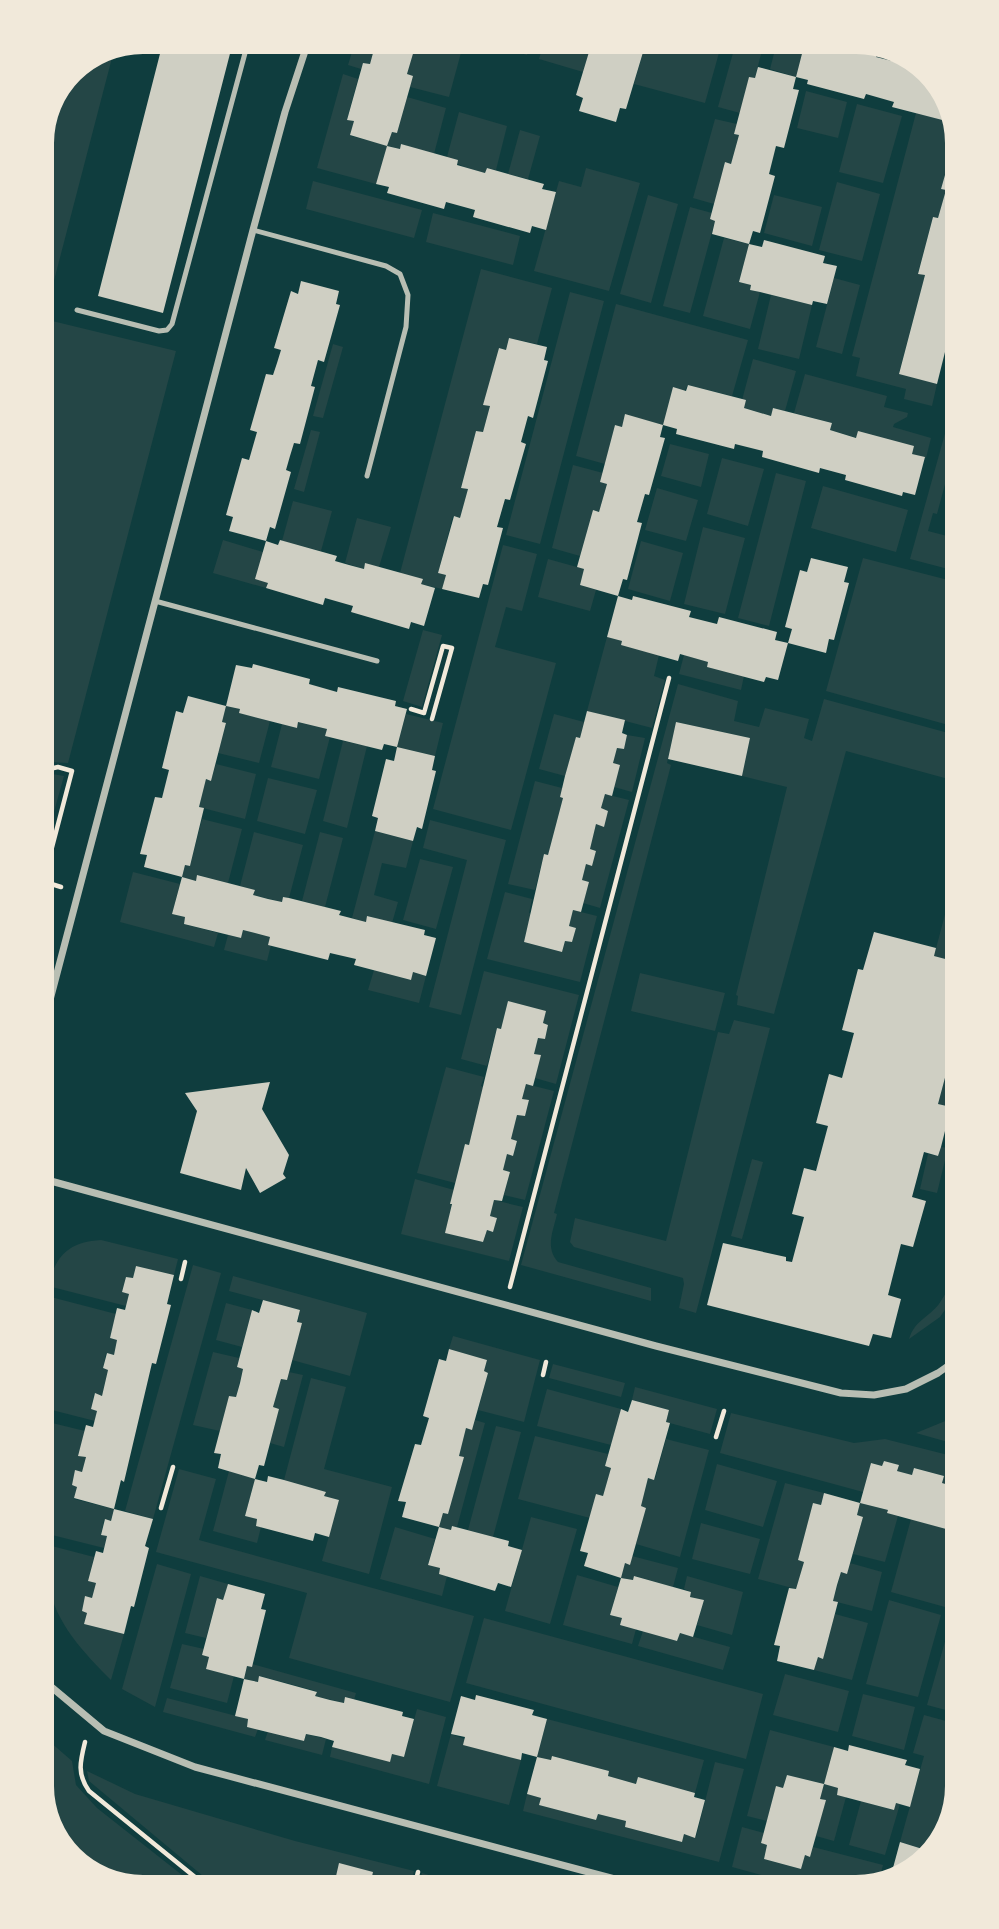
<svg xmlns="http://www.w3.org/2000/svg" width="999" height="1929" viewBox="0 0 999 1929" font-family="'Archivo Narrow',sans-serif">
	<rect width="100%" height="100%" fill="#0f3d3e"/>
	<!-- green -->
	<path fill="#244646" d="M355,42H376L370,64L364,63L361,69L348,65Z
		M423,42H439L462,49L449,97L410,87L412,76L407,74L415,47Z
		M483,42H530L527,55Z
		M544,42H592L583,72L539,59Z
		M646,42H722L705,103L634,84Z
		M736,42H764L755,78H749L740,113L718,107Z
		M777,42H805L796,77L770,69Z
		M878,48L906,58L904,64L876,57Z
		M113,54L44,319L176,351L68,763L50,762L45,764L42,137L72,71Z
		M343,74L358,79L347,119L354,121L351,136L387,145L392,132L397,133L407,97L446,108L434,154L401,144L400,149L388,146L376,184L317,168Z
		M806,91L847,102L838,138L797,128Z
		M857,104L902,116L883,183L839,172Z
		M459,112L507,126L496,170L487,168L485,173C471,169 458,166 447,157Z
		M916,113L950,122V157L941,189L946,190L938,218L933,217L918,273L925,275L899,373L937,384L932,406L904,399L906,389L856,376L860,358L852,356Z
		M715,119L737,124L734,134L739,135L731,164L725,162L714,204L693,198Z
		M520,130L540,136L528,179L508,174Z
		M586,168L640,183L609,291L534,271L559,181L581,187Z
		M313,181L422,210L414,238L306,209Z
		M837,182L880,194L862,261L819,250Z
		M648,195L678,204L651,303L620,294Z
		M774,195L822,207L812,246L764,233Z
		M690,207L712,213L715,221L690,313L663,306Z
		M433,213L520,236L513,265L426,242Z
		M724,238L749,244L739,282L751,285L750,290L760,292L750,329L703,316Z
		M481,269L552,288L537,344L509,338L506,350L499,348L484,405L490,406L483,432L476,431L461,487L468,489L460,518L453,516L438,573L446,575L442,589L421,584L400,573Z
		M834,278L860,285L842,354L816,347Z
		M570,292L604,301L540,544L506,535Z
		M771,295L812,305L799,359L758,349Z
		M616,304L748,340L732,396L688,385L663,425L626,415L622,427L615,425L605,464L576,456Z
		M333,344L343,347L323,418L313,416Z
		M753,359L796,371L785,411L773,408L771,416L744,408L742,400Z
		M805,374L887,396L884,407L908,413L907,417L894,424L893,427L931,438L926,458L830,430L832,423L794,413Z
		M951,412V462L937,514L933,513L928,531L951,537L952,570L910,559Z
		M311,430L320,432L304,492L294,489Z
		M670,444L709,454L701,487L661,476Z
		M722,458L764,469L748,526L707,514Z
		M573,465L603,473L607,484L599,512L593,510L580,556L552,548Z
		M776,473L806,481L769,626L738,618Z
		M823,486L908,510L896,552L811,528Z
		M657,488L698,500L686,541L645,530Z
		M293,501L332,511L321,551L282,541Z
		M357,518L391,527L379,567L365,564L364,569L345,563Z
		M703,527L745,538L725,614L684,604Z
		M223,540L263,552L268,583L266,588L213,573Z
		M641,541L683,553L670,601L628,589Z
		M503,545L537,554L522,611L506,607L495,647L556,663L511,830L433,809Z
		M863,558L952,581V726L826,691Z
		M548,559L584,569L580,585L596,590L590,611L538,597Z
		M423,630L442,635L422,707L403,701Z
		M607,637L622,641V645L659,655L654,676L665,680L652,728L587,711Z
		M684,655L708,662L707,667L744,676L741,690L679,674Z
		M678,684L738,701L734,721L759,727L765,708L809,719L804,738L812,741L824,699L952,734V780L846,751L774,1014L737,1005L738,996L736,995L787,787L742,776L750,738L676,722L667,763L671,765L554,1213L557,1214C553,1232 545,1247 558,1262L651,1288V1301L521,1265Z
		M226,706L240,709V713L270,721L259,763L218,753L226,724L222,722Z
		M406,714L443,723L435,756L397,747Z
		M554,714L584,722L580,738H576L565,776L539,769Z
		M298,722L327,729L325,736L330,737L319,779L271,767L282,724L297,728Z
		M627,735L645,738L632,792L614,787L613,763L617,748L624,749Z
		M343,741L367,746L347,828L323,821Z
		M216,764L256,774L245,819L199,807L206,779L211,780Z
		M52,774L64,776L45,844V777Z
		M268,778L317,790L305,834L257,821Z
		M535,781L562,788L563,798L548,855L544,854L535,890L508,884Z
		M605,794L629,800L600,908L583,903L589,882L582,880L586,864L592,866L596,851L590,849L596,824L603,826L601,808Z
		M202,819L242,829L228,883L198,875L196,881L182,877L185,865L190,866Z
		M430,820L506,840L461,1015L429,1007L467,860L423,848Z
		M375,831L413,841L406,868L382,863L374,895L398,902L392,923L368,916L366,922L352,918Z
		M254,832L303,845L289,898L283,897L282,902L253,895L254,890L240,886Z
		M320,832L343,838L325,907L302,901Z
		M420,859L453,867L436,929L403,920Z
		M133,872L180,884L172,914L185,917L184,924L218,933L214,947L120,922Z
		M953,884V961L934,956Z
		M505,892L532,899L529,913L531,914L524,942L562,952L565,941L572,942L576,928L569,926L573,910L597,916L580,982L487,959Z
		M243,930L270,937L271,945L267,961L224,950L228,935L241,938Z
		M374,970L410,980L413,972L426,976L419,1003L368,990Z
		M484,971L579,995L556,1084L535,1078L540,1055L534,1054L538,1038L545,1039L548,1025L543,1023L545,1011L508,1001L501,1029L497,1028L487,1066L461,1059Z
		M640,973L725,993L715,1031L631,1011Z
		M734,1020L770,1028L696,1313L679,1308L684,1284L683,1278L574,1247L570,1242L575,1218L666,1241L718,1032L729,1034Z
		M950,1059L954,1060V1118L949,1116L951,1107L938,1104Z
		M446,1067L484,1077L481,1086L484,1087L469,1145L465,1144L455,1183L417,1173Z
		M526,1084L554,1091L525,1200L504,1195L510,1172L503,1170L507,1154L513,1156L517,1142L511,1139L517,1115L525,1116L529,1101L522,1099Z
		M941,1147L948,1148L937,1193L920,1189L928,1154L938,1156Z
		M752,1159L763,1162L742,1239L731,1236Z
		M415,1179L454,1190L446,1233L483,1242L487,1230L493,1232L497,1218L490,1216L494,1200L523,1207L509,1261L401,1234Z
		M101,1240L178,1259L174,1275L136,1266L133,1278L126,1277L122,1291L129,1294L126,1306L48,1286C56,1256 68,1242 101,1240Z
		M193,1265L221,1273L153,1519L125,1511Z
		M955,1272V1295L940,1317L909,1339C915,1320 928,1318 939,1304C946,1294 951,1283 955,1272Z
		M233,1276L367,1313L350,1376L292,1360L300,1310L229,1291Z
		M47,1296L116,1314L110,1338L117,1340L114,1355L106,1353L103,1368L108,1370L102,1396L94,1394L91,1409L97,1411L95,1421L48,1409Z
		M226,1303L252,1310L242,1347L216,1340Z
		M453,1336L540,1360L524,1422L478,1410L488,1373L484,1371L487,1360L449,1349Z
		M213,1352L239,1358L237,1367L243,1369L236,1397L229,1396L220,1431L193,1425Z
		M553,1364L625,1383L621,1397L549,1378Z
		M289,1372L303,1375L284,1447L270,1443L279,1409L273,1407L281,1379L287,1380Z
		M311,1378L346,1387L324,1469L392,1487L369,1574L322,1561L339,1500L324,1496L325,1492L284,1480Z
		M635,1387L717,1409L710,1434L666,1422L669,1410L632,1400Z
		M547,1389L621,1409L611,1445L537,1426Z
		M731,1413L854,1443L885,1439L956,1457V1487L942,1483L944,1476L915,1468L912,1475L897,1471L898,1465L884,1461L882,1466L871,1463L863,1492L720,1453Z
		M955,1417V1444L916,1433Z
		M475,1420L485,1423L457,1527L452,1526L451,1530L439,1527L443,1513L448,1514L463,1458L459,1456L466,1428L472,1429Z
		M48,1422L85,1431L78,1455L86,1457L82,1472L75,1471L72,1485L77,1487L74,1499L114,1509L111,1521L104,1520L101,1535L107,1536L104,1548L48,1534Z
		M496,1426L521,1432L493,1537L468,1530Z
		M535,1436L608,1454L605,1466L611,1468L603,1496L596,1494L590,1518L518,1499Z
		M666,1439L709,1450L680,1557L636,1544L646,1508L641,1506L648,1478L655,1479Z
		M717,1464L777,1481L763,1527L705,1510Z
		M179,1469L216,1479L199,1540L474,1616L450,1702L289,1658L307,1593L156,1552Z
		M229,1471L255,1479L245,1516L257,1519L256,1525L261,1527L257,1543L213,1531Z
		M785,1483L824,1493L821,1505L813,1504L798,1560L804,1562L796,1589L758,1579Z
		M860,1503L888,1510V1513L898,1516L885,1562L853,1554L863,1517L857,1515Z
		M531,1517L577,1529L550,1624L505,1611Z
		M911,1519L946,1529L948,1525L956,1527V1568L945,1607L891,1592Z
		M701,1523L760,1539L750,1574L692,1559Z
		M395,1527L435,1539L428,1564L440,1568L439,1574L447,1576L442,1596L380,1579Z
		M48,1545L94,1557L88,1581L96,1583L92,1598L85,1597L82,1611L87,1613L84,1624L124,1634L111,1680C85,1654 54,1622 49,1584C47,1571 48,1558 48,1545Z
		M632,1556L678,1568L673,1587L635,1576L633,1580L621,1578L625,1563L630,1564Z
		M850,1563L882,1572L872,1611L833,1601L841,1572L847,1573Z
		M157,1564L191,1574L155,1707L122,1689Z
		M577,1575L618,1587L610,1615L622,1618L636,1629L632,1644L563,1625Z
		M200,1576L228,1584L223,1600L217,1598L206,1638L185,1633Z
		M687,1576L743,1592L732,1635L697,1625L704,1600L690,1597L691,1592L684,1589Z
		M889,1600L941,1615L918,1697L866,1684Z
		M956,1603L957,1713L927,1705Z
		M835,1614L868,1623L852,1680L814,1670L818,1657L823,1658Z
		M484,1618L763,1694L746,1759L466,1683Z
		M643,1631L677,1641L680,1633L730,1647L723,1670L638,1646Z
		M182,1644L204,1649L202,1655L209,1657L206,1669L234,1676L227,1703L170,1688Z
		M252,1664L356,1693L354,1700L344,1703L315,1696L316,1691L260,1676L258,1682L244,1679L247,1666L252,1667Z
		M785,1674L849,1691L838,1732L773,1715Z
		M863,1694L915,1707L904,1750L852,1736Z
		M167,1698L248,1719L247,1727L258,1729L255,1737L163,1712Z
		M417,1709L446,1717L429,1784L330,1757L332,1747L390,1761L392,1754L404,1757Z
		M924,1715L957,1724V1786L940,1842L929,1851L900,1842L924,1756L913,1753Z
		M547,1719L704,1760L695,1793L638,1778L636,1784L608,1776L609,1771L553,1756L551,1760L537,1757Z
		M770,1730L834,1747L824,1784L838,1788L837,1795L846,1797L834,1841L816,1836L825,1800L820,1799L824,1784L787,1775L783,1788L776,1787L767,1821L747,1816Z
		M268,1731L304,1741L306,1734L326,1739L322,1755L265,1740Z
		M451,1734L521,1760L509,1805L437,1786Z
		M49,1741L72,1761L76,1785L97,1808L196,1886L137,1887L87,1870L50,1824Z
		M715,1762L744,1769L719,1862L523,1811L527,1794L541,1798L540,1805L596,1820L598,1814L626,1821L625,1827L682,1842L684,1834L696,1837Z
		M87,1771L135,1794L295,1841L414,1871L411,1884L215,1886L89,1781Z
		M861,1801L893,1810L896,1803L900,1804L885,1855L849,1845Z
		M742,1827L764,1833L761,1843L767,1845L764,1859L801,1869L805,1855L810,1857L813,1847L883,1865L879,1880L783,1881L732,1867Z
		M422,1873L459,1884H419Z"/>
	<!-- building -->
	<path fill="#cfcfc3" d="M163,42H233L163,313L98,296Z
		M376,42H423L421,49L415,47L407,74L413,76L410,87L397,133L392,132L387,146L350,135L354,121L347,120L363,63L370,64Z
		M592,42H640L639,47L644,49L626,109L620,108L616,122L579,111L583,98L576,95Z
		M805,42H848L878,50L876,57L904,64L906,58L917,63L949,105L950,122L892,107L894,102L866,94L864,99L807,84L808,80L796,77Z
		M758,67L796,77L793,89L799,90L784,148L776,146L769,174L775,176L760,233L753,231L749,244L712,234L715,221L710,219L725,162L731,164L739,135L734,134L749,77L755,78Z
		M401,144L458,160L457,165L485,173L487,168L544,184L542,189L556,192L546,230L532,226L530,233L473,217L475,210L446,202L444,209L387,193L389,187L376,184L387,146L400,149Z
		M949,161L950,332L937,384L899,374L925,275L918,274L933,217L938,218L946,190L941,189Z
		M764,240L825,256L823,263L837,266L827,304L813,301L812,305L760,292L750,290L751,285L739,282L749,244L762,247Z
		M301,281L339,291L336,304L340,305L324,362L318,360L311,386L315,387L300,444L294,443L290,456L286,470L291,472L275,529L270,527L266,541L229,531L233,517L226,515L242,458L249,460L257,432L250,430L266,374L273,375L277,363L281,350L274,348L291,291L298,294Z
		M509,338L547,347L544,360L548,361L533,418L528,416L521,442L526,444L510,500L505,499L497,527L503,528L488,585L483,584L479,598L442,589L446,575L438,573L454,516L460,518L468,489L461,488L476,431L483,432L490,406L483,405L499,348L506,350Z
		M688,385L746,400L744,408L771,416L773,408L832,423L830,430L856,438L858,431L914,446L912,454L925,457L915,495L903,492L902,496L845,480L846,475L820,468L819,473L762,457L763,451L735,444L734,449L676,434L677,429L663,425L673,387L686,391Z
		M625,414L663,425L660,437L665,438L649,495L645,494L637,522L642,523L627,580L623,579L618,596L632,600L633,596L691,611L689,617L717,624L719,617L777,632L775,640L788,643L778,680L766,677L764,682L707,667L708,662L680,654L678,661L621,645L622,641L607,637L618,596L580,585L584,569L577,567L593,510L599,512L607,484L600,482L615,425L622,427Z
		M280,540L337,556L335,561L349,565L364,569L365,563L423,579L421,584L435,588L424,626L411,622L409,629L351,612L353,606L325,598L323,605L266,588L268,583L255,579L266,541L278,545Z
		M811,558L848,567L844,582L849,583L834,640L829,639L826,653L788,643L792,629L785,627L800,570L807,572Z
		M253,664L310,679L309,684L337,692L338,687L396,701L395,706L407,709L397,747L384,744L382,750L325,736L327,729L298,722L297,728L239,713L240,709L226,706L236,665L252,668Z
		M188,696L226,706L222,722L226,723L211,781L206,779L199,807L204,808L190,866L185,865L182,877L144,867L147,855L140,854L155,797L162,798L169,770L162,768L176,711L183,713Z
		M587,711L625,720L622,733L627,735L624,749L617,748L613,763L620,765L612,796L605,794L601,808L608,811L604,827L596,824L590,849L596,851L592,866L586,864L582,880L589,882L581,912L573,910L569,926L576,928L572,942L565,941L562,952L524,942L544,854L548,855L563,798L560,797L565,776L576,737L580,738Z
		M676,722L750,738L742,776L668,759Z
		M397,747L435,756L432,770L436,771L422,829L417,827L413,841L375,831L378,818L372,816L386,759L394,761Z
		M197,875L255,890L253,895L268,899L282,902L283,897L289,898L341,911L339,915L366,922L367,916L425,930L424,935L436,938L426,976L413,972L411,980L354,965L356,959L330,953L328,960L268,945L270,937L243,930L241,938L184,924L185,917L172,914L182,877L196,881Z
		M874,932L936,948L934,956L953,961L954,1060L950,1059L938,1104L951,1107L941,1147L938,1156L924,1152L912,1197L926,1201L913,1247L901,1244L888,1295L901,1299L891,1338L873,1334L869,1346L707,1305L723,1243L786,1257V1261L792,1262L804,1217L792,1214L804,1168L816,1171L828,1126L816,1123L829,1074L842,1078L854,1033L842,1030L858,969L863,970Z
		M508,1001L546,1011L543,1023L548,1025L545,1039L538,1038L534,1054L541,1055L533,1086L526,1084L522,1099L529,1100L525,1116L517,1115L511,1139L517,1141L513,1156L507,1154L503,1170L510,1172L502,1201L494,1200L490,1216L497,1218L493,1232L487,1230L483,1242L445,1233L452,1204H450L465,1144L469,1145L497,1028L501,1029Z
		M270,1082L262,1109L289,1155L283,1174L286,1178L260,1193L246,1168L241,1190L180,1173L197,1111L185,1093Z
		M136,1266L174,1275L167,1304L171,1305L156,1364L152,1363L124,1482L121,1480L114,1509L153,1519L145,1546L149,1548L134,1607L131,1606L124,1634L84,1624L87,1613L82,1611L85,1596L92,1598L96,1583L88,1581L96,1551L103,1553L107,1536L101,1535L105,1519L111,1521L114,1509L74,1498L77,1487L72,1485L75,1470L82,1472L86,1457L78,1456L86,1425L93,1427L97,1411L91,1409L95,1393L102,1396L108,1370L103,1368L107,1353L114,1355L117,1340L110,1338L117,1308L125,1310L129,1294L122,1292L126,1277L133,1278Z
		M263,1300L300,1310L297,1322L302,1323L287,1380L281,1379L273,1407L279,1409L264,1466L259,1465L255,1479L267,1482L268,1476L284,1480L326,1492L324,1496L339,1500L329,1537L315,1533L313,1541L256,1526L257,1519L245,1516L255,1479L218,1468L221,1454L214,1453L229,1396L236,1397L240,1383L243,1369L237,1367L252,1310L259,1313Z
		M449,1349L487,1360L484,1371L488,1373L472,1430L466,1428L459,1456L464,1457L448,1514L443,1513L439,1527L402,1517L406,1502L398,1501L415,1444L421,1445L429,1418L423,1416L439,1359L446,1361Z
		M632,1400L669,1410L666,1422L670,1423L654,1480L648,1478L641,1506L646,1508L630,1565L625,1563L621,1578L584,1566L588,1553L580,1551L596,1494L603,1496L611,1468L605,1466L621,1409L628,1412Z
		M884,1461L899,1465L897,1471L912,1475L914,1468L944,1476L942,1483L956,1487V1527L948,1525L946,1529L887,1513L888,1510L860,1503L871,1463L882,1466Z
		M824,1493L860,1503L857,1515L863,1517L847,1574L841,1572L837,1585L833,1601L838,1602L823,1659L818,1657L814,1670L777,1661L780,1646L774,1645L789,1588L796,1589L804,1562L798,1560L813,1503L821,1505Z
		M452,1526L509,1541L508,1546L522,1550L511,1587L498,1583L495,1591L439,1574L440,1568L428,1565L439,1527L451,1530Z
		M634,1576L691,1592L690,1597L704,1600L693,1637L680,1633L677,1641L620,1625L622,1618L610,1615L621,1578L633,1580Z
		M228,1584L265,1594L261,1609L266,1610L252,1667L247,1666L244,1679L206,1669L209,1657L202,1655L217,1598L223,1600Z
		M259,1676L317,1692L315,1696L330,1700L344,1703L345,1697L403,1712L402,1716L414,1719L404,1757L392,1754L390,1762L332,1747L334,1741L321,1737L306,1734L304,1741L247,1727L248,1719L235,1716L244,1679L258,1682Z
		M476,1695L534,1710L532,1715L547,1719L537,1757L522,1753L521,1760L463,1745L465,1737L451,1734L461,1696L475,1700Z
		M849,1745L907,1760L905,1765L920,1769L910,1807L896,1803L894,1810L837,1795L838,1788L824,1784L834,1747L848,1751Z
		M552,1756L609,1771L608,1776L636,1784L638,1777L695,1793L694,1797L705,1800L695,1838L684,1834L682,1842L625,1827L626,1821L598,1814L596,1820L539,1805L541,1798L527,1794L537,1757L551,1760Z
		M787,1775L824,1784L820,1799L826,1800L810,1857L805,1855L801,1869L764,1859L767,1845L761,1843L776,1786L783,1788Z
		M900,1842L929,1851L894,1879H890Z
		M339,1863L373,1872L370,1885H334Z"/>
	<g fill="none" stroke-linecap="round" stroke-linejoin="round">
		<!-- path -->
		<path stroke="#f1e9da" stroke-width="4.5" d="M411,709L424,713L443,646L452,648L432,719
			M45,770L58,767L72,771L45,874
			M45,882L61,887
			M181,1279L185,1262
			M510,1287L669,678
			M543,1375L546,1362
			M716,1437L724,1411
			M161,1508L173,1467
			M85,1742C80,1762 77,1774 89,1791L206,1886
			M415,1884L418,1872"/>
		<!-- service -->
		<path stroke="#b8beb3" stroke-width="5" d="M253,230L386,266L400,274L408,295L406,327L367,476
			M77,310L159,331L167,330L172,324L248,42
			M155,601L377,661"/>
		<!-- minor -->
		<path stroke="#b8beb3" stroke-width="7" d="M46,1015L253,230L285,112L308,42
			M47,1180L656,1346L841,1393L874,1395L906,1389L938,1373L955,1361
			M49,1685L104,1731L195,1767L626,1882"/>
	</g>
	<!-- crop -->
	<path d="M0 0H999V1929H0ZM143 54H856A89 89 0 0 1 945 143V1786A89 89 0 0 1 856 1875H143A89 89 0 0 1 54 1786V143A89 89 0 0 1 143 54Z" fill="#f1e9da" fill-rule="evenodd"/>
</svg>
